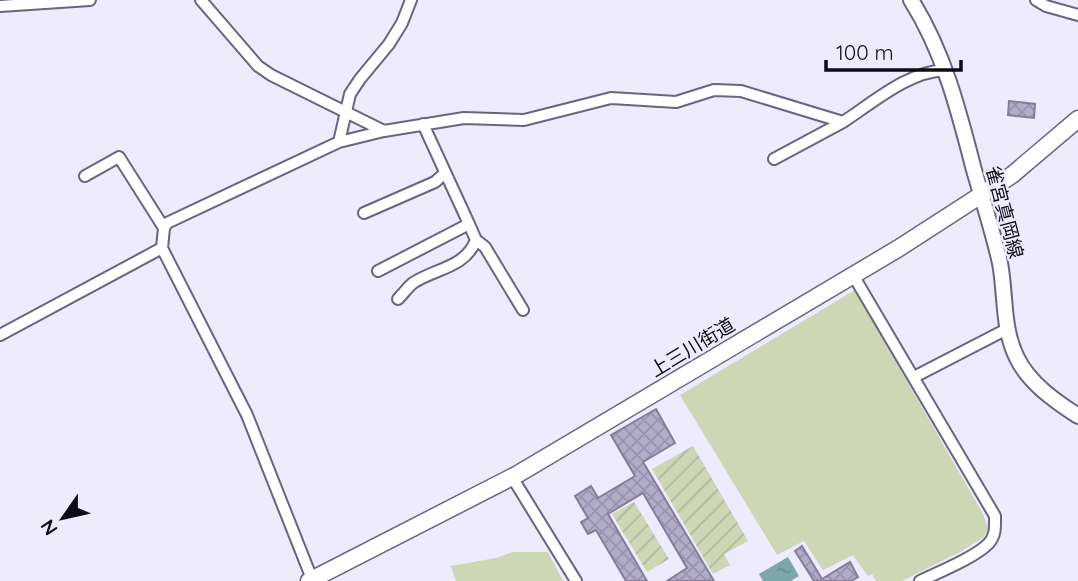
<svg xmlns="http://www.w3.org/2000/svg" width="1078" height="581" viewBox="0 0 1078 581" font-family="Quicksand,'Noto Sans JP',sans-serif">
	<defs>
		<pattern id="garden-furrows" width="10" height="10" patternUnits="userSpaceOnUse" patternTransform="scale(1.75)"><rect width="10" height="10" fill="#cdd6b5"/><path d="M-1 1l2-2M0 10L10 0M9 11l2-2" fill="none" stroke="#afb69b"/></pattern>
		<pattern id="water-ripples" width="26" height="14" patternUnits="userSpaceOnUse" patternTransform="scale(1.75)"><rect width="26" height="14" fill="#7ba7a9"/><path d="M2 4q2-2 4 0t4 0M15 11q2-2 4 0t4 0" fill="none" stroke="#698e91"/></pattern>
		<pattern id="building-cross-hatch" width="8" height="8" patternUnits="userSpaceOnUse" patternTransform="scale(1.75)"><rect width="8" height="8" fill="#b2acca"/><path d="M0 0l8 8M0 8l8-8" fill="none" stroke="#9893ad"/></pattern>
	</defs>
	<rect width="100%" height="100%" fill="#efebfe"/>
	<!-- park -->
	<path fill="#cdd6b5" d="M855,290L983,514L988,527L984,537L962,551L902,581H876L872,574L868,576L853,555L823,570L804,541L777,555L680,395Z
		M513,552H548L563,581H456L451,566L496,558Z"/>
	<!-- garden -->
	<path fill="url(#garden-furrows)" d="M693,446L748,541L724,554L730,565L713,574L652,469Z
		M634,502L669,559L647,572L612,514Z"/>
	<!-- water -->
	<path fill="url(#water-ripples)" d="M788,557L799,576L791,581H763L759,574Z"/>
	<!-- building -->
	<path fill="url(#building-cross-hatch)" stroke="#837d9a" stroke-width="2" d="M1009,101L1035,104L1034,118L1008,115Z
		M656,409L675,443L643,462L714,581H667L687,568L643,493L608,514L647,581H626L596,530L588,534L581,522L588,518L575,496L591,486L598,498L635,476L611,435Z
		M802,546L822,579L850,562L858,577L851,581H814L795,551Z"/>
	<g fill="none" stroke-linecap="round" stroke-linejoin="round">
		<defs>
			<path id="street" d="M201,0L258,66L271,75L384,131
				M1036,0L1046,6L1078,15
				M0,6L90,0
				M339,142L350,94L360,79L389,44L402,23L411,0
				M774,159L843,122
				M85,176L119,157L164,228
				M364,213L435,182L445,173
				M476,240L485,247L523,310
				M378,271L469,224L423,124
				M853,275L995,516C995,526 996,535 989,543C976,557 939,572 920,581
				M398,299C403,294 408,287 413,283C436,268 465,268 476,240L469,224
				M0,335L162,248
				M914,377L1007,329
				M512,477L576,581
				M312,579L247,415L162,248L164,228L167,223L339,142L384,131L464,118L524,120L611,98L676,102L714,90L741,91L843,122C874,102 907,72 945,70"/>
			<path id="secondary" d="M911,0C944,52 959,112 974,170C983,201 993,232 1000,263C1006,295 1002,328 1017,358C1029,383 1055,401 1078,416"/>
			<path id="primary" d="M309,581L518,474L899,248L1012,175L1078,119"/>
		</defs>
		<!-- street casing -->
		<use href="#street" stroke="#6a6480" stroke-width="14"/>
		<!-- secondary casing -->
		<use href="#secondary" stroke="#6a6480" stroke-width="18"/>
		<!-- primary casing -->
		<use href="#primary" stroke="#6a6480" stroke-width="19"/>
		<!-- street -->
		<use href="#street" stroke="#fff" stroke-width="10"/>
		<!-- secondary -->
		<use href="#secondary" stroke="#fff" stroke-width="14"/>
		<!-- primary -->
		<use href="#primary" stroke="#fff" stroke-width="16"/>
	</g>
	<g text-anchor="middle" stroke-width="5" stroke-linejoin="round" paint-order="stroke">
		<!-- street labels -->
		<g font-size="19" fill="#0e0b16" stroke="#efebfe">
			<text transform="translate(1005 212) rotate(75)" y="7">雀宮真岡線</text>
			<text transform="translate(692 347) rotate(-31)" y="7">上三川街道</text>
		</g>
	</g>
	<!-- north arrow -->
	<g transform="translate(63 518) rotate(236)" stroke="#efebfe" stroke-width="5" paint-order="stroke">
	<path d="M0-5L12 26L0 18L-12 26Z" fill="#0e0b16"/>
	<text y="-10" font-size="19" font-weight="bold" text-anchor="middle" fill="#0e0b16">N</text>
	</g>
	<!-- scale -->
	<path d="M826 60v10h135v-10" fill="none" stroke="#0e0b16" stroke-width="3.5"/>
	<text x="836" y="60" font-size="21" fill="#0e0b16" stroke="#efebfe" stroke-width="5" paint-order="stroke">100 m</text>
</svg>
